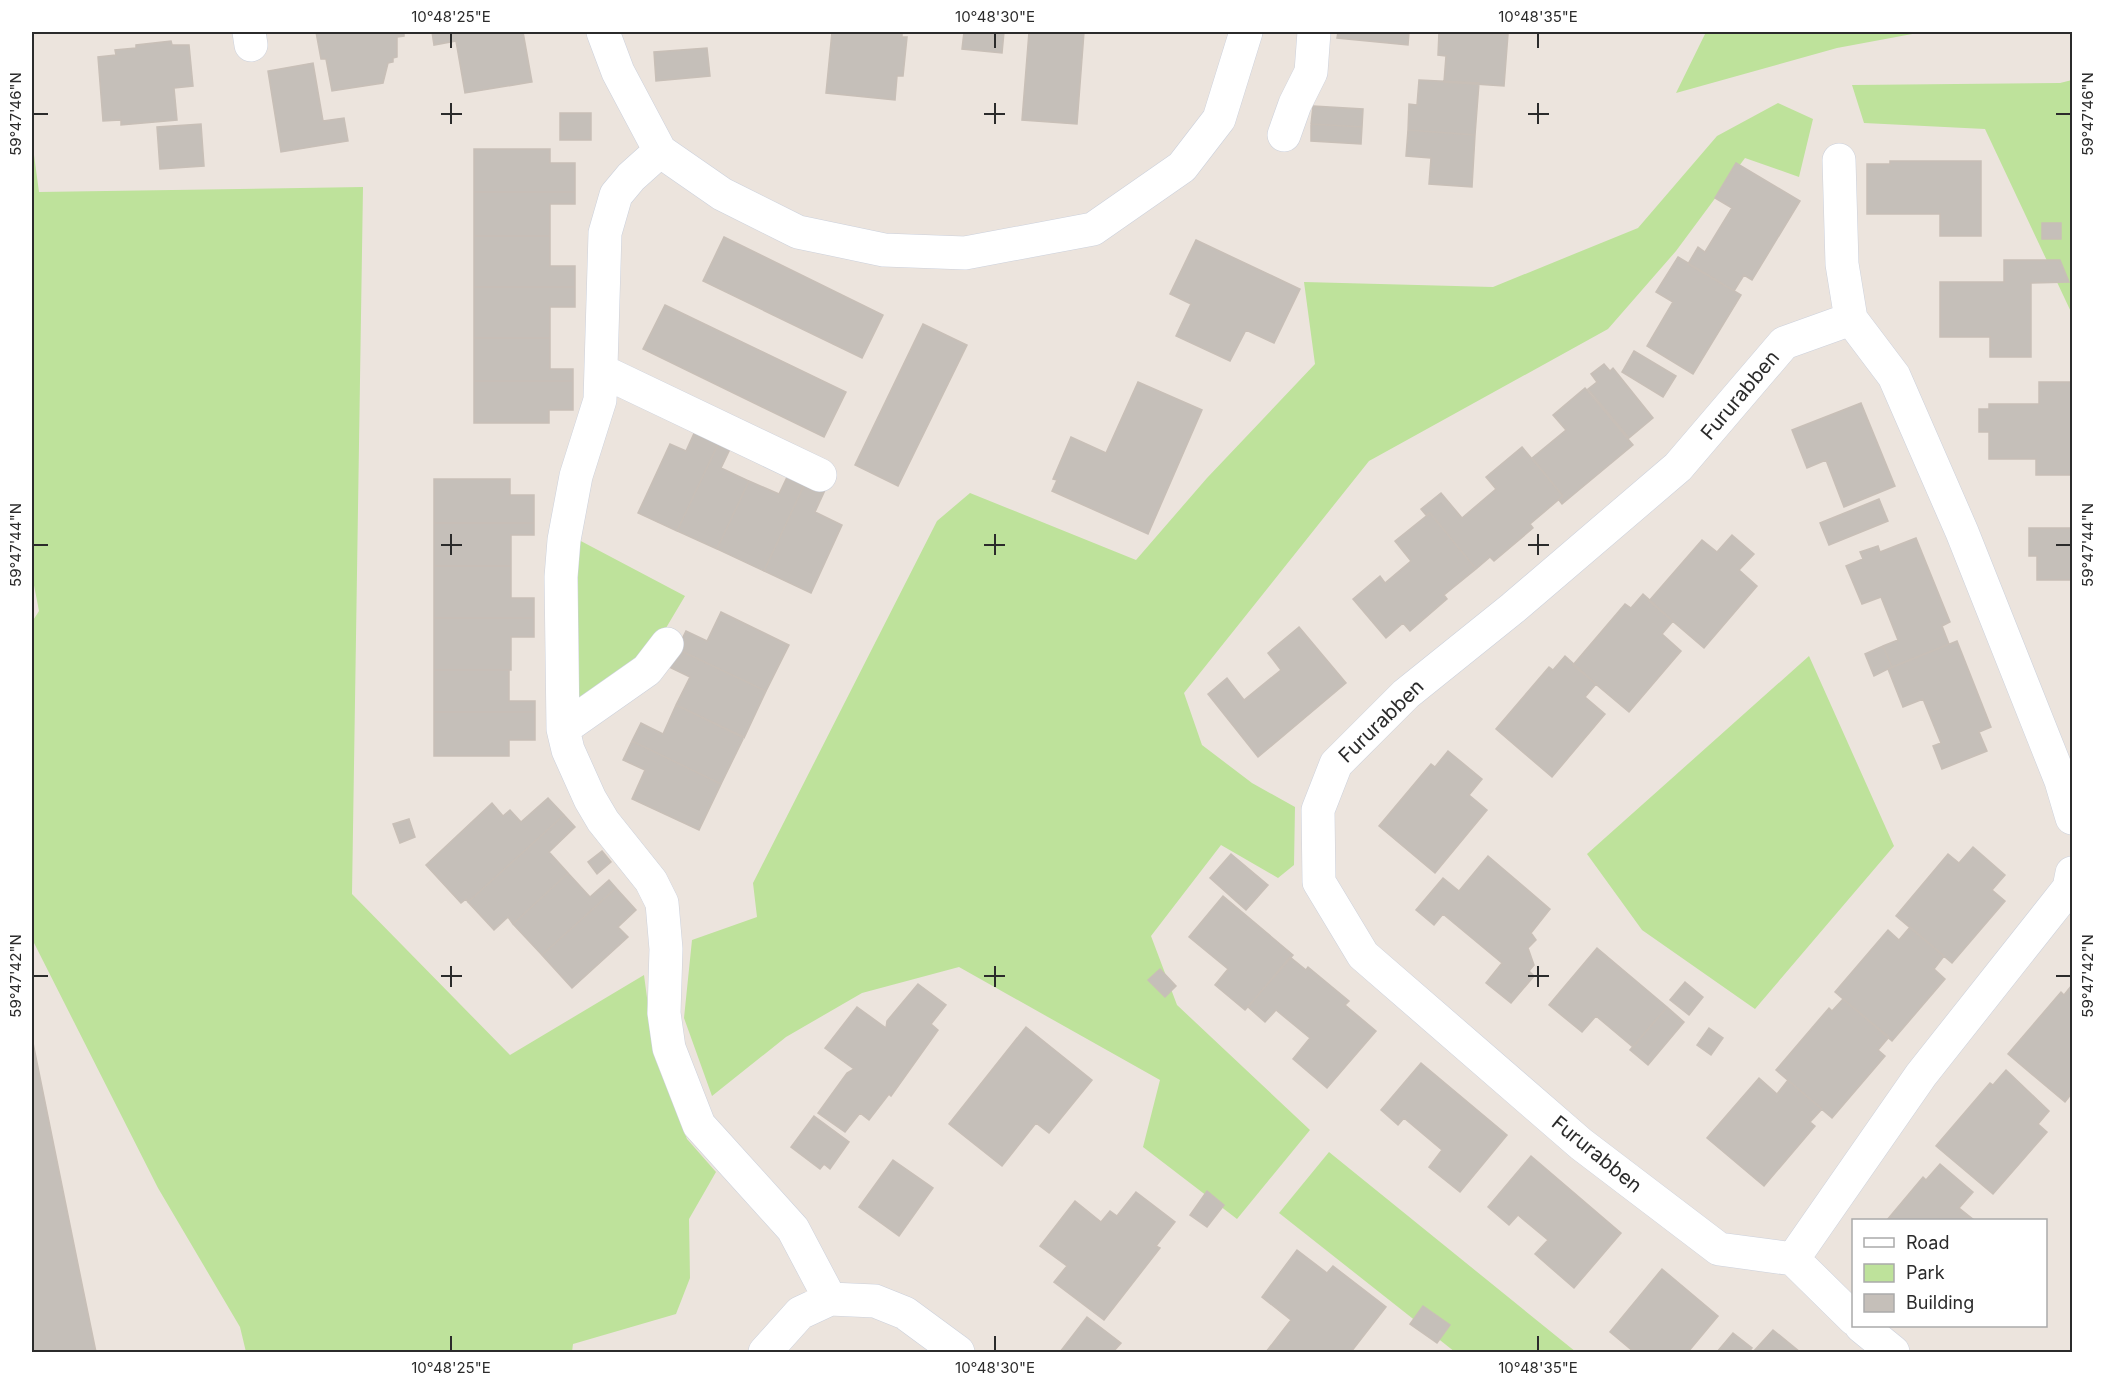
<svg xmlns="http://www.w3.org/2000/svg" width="2104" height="1384" viewBox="0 0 2104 1384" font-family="Inter,sans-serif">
	<rect width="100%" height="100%" fill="#ece4dd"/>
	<!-- green -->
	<path fill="#bee29b" d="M1706,32H1923L1837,48L1676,93Z
		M2072,80V314L1985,129L1864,123L1852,85L2060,83Z
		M1778,103L1813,119L1799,177L1745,158L1676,251L1608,329L1369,461L1184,693L1202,745L1252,783L1295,807L1294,865L1278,878L1221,845L1151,936L1177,1005L1310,1130L1237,1219L1143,1147L1160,1080L959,967L862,993L786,1037L712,1096L684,1018L692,940L757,917L753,883L937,521L970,493L1136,560L1207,478L1315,364L1304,282L1493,287L1638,228L1717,136Z
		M32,140L39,192L363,187L352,894L510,1055L644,975L655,1058L687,1139L716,1172L689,1219L690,1278L676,1314L573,1344L572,1352H246L240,1327L158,1188L32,939V622L39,611L32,575Z
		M577,539L685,596L663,633L624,675L577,706Z
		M1809,656L1894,846L1755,1009L1642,930L1587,854Z
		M1329,1152L1576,1352H1455L1279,1213Z"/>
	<!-- building -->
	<path fill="#c5bfb9" stroke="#c8bfb7" stroke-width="1.5" d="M316,32H404V36L397,37V57L393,58V62L388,63L383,83L332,91L326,59H321Z
		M432,32H523L532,82L465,93L456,41L434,45Z
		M832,32H902V37H907L903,76H897L895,100L826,93Z
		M964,32H1004L1002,53L962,49Z
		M1029,32H1084L1077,124L1022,120Z
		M1338,32H1409L1408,45L1337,38Z
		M1439,32L1508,34L1504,86L1444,82L1446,56L1438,55Z
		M171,41L172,45H189L193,86L174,88L177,120L121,125V120L103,121L98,57L116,55L115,50L136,48V45Z
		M707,48L710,76L656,81L654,52Z
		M313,63L323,121L344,118L348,141L281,152L268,71Z
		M1419,80L1479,83L1475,135L1408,130L1409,104L1417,105Z
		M1313,106L1363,109L1362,127L1311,124Z
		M560,113H591V140H560Z
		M201,124L204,166L160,169L157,127Z
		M1311,124L1362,127L1361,144L1311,141Z
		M1408,130L1475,135L1472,187L1429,184L1431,158L1406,156Z
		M474,149H550V163H575V192H474Z
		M1890,161H1981V236H1940V214H1867V164H1890Z
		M1736,163L1800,201L1752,280L1744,275L1734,291L1688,264L1698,247L1705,252L1732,208L1715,198Z
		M474,192H575V204H550V236H474Z
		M2042,223H2061V239H2042Z
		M474,236H550V266H575V287H474Z
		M724,237L883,315L862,358L703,281Z
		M1196,240L1300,289L1274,343L1246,330L1230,361L1176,336L1191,304L1170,294Z
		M1678,257L1741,295L1693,374L1647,346L1673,302L1656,292Z
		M2004,260H2060L2069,282L2031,283V357H1990V337H1940V282H2004Z
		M474,287H575V307H550V338H474Z
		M665,305L846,392L824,437L643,349Z
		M923,324L967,345L898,486L855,465Z
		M474,338H550V369H573V381H474Z
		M1634,351L1676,376L1663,397L1622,372Z
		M1604,364L1610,371L1613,368L1653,418L1629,438L1588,389L1597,382L1591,374Z
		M474,381H573V410H549V423H474Z
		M1138,382L1202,410L1148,534L1052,491L1057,480L1053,479L1071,437L1106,453Z
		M2039,382H2072V475H2036V459H1989V432H1979V409H1989V404H2039Z
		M1585,388L1633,445L1562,504L1559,500L1563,496L1532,458L1566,430L1553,415Z
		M1861,403L1895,486L1844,507L1826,460L1807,468L1792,430Z
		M696,429L720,440L677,531L638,513L670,444L686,451Z
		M720,440L732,445L721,468L749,481L717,549L677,531Z
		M1522,447L1563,496L1530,524L1533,528L1494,561L1490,557L1476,569L1430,513L1426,515L1421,509L1441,493L1462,518L1496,489L1486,477Z
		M789,473L806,481L764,571L717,549L749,481L779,494Z
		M434,479H510V495H534V523H434Z
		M806,481L825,490L815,512L842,525L811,593L764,571Z
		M1879,499L1888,521L1829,545L1820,523Z
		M1430,513L1476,569L1444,595L1447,599L1410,631L1403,623L1386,638L1353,599L1380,576L1385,583L1411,561L1395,541Z
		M434,523H534V535H511V566H434Z
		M2029,528H2072V580H2037V556H2029Z
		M1732,535L1754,554L1739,570L1757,586L1704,648L1649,601L1702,540L1717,552Z
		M1916,538L1950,622L1942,626L1949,644L1892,667L1883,646L1898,640L1881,597L1862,604L1846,566L1863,559L1860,552L1878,546L1880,552Z
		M434,566H511V598H534V618H434Z
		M1643,594L1673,621L1662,634L1681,651L1629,712L1573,665L1625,604L1631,608Z
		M721,612L789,645L766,691L677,649L686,631L707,641Z
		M434,618H534V637H511V670H434Z
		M1299,627L1346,683L1258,757L1208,694L1227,678L1244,700L1281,670L1268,653Z
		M1957,641L1991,727L1979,732L1987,751L1942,769L1933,746L1941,743L1923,699L1903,707L1888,669Z
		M1883,646L1892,667L1874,676L1865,654Z
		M677,649L766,691L744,738L676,705L690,677L669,667Z
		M1565,656L1596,684L1585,697L1605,714L1552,777L1496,729L1549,667L1553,670Z
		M434,670H509V701H535V712H434Z
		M676,705L744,737L721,784L632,741L641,723L663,734Z
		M434,712H535V740H509V756H434Z
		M632,741L721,784L699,830L632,799L645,770L623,760Z
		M1448,751L1482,779L1469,795L1487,810L1435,873L1379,826L1431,764L1435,767Z
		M548,798L564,815L468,902L466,899L461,903L426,865L492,803L503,816L510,810L521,822Z
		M564,815L575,827L549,852L568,873L513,924L508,917L494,930L468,902Z
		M409,819L415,837L400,843L393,824Z
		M1973,847L2005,875L1992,890L2005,901L1952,963L1896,916L1948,854L1959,863Z
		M602,851L611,862L597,874L588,862Z
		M1231,854L1268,885L1246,910L1210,878Z
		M1488,856L1550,909L1531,933L1536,940L1528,948L1534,965L1529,971L1534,976L1511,1003L1486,983L1502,963L1443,914L1434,925L1416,910L1443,878L1459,891Z
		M568,873L590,897L609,880L616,888L542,955L513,924Z
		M616,888L636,910L618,927L628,937L572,988L542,955Z
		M1223,896L1293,955L1245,1010L1215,985L1228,969L1189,937Z
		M1910,927L1944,956L1934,969L1945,979L1892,1041L1835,992L1888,930L1899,940Z
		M1597,948L1667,1007L1633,1047L1596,1016L1582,1032L1549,1005Z
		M1290,957L1306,970L1308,967L1349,1001L1345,1005L1376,1031L1327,1088L1293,1059L1310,1038L1276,1010L1265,1022L1248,1007Z
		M1160,969L1176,986L1165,997L1148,980Z
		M1685,982L1703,997L1689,1015L1670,1000Z
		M918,984L946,1005L931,1024L938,1030L891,1096L889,1094L869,1120L860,1113L845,1132L818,1113L847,1073L854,1069L825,1048L857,1007L886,1028L887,1021Z
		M2072,985V1093L2065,1102L2008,1054L2061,992L2064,995Z
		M1843,999L1889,1037L1878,1050L1885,1056L1832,1118L1776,1070L1829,1008L1832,1011Z
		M1667,1007L1684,1022L1648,1065L1630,1050Z
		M1026,1027L1092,1080L1049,1133L1036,1123L1002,1166L949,1124Z
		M1709,1028L1723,1038L1711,1055L1697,1045Z
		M32,1038L83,1289L96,1352H32Z
		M1421,1063L1507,1135L1460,1192L1429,1167L1442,1150L1404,1118L1398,1125L1381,1110Z
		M2006,1070L2049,1111L2038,1124L2047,1132L1993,1194L1936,1146L1990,1083L1993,1085Z
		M1759,1078L1777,1094L1788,1080L1822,1109L1810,1122L1815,1126L1764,1186L1707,1138Z
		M814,1116L849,1142L830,1169L824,1164L820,1169L791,1147Z
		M1531,1156L1621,1233L1574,1288L1535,1254L1548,1240L1518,1215L1509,1225L1488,1207Z
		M893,1160L933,1188L899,1236L859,1207Z
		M1940,1164L1973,1192L1959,1208L1974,1220H1887L1923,1177L1926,1180Z
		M1207,1191L1224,1205L1207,1227L1190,1215Z
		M1136,1192L1175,1222L1156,1246L1160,1248L1104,1320L1054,1282L1067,1266L1040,1246L1075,1201L1101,1222L1110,1211L1117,1216Z
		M1297,1250L1327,1273L1333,1266L1386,1307L1351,1352H1266L1291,1320L1262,1297Z
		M1662,1269L1718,1316L1688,1352H1634L1610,1332Z
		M1423,1306L1450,1325L1437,1343L1410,1324Z
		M1087,1317L1121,1343L1113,1352H1060Z
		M1773,1330L1800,1352H1753Z
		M1733,1333L1752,1348L1749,1352H1717Z"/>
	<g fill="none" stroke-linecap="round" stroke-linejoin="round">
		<defs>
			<path id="minor" d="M249,32L251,45
				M603,32L618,72L660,151L722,194L798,232L884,250L965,253L1093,229L1182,167L1219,119L1246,32
				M1284,135L1295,104L1311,72L1314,32
				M660,151L631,177L616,195L605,233L600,400L576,476L564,540L561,577L563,729L568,750L590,799L603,821L651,881L662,903L666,949L664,1013L669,1048L699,1125L793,1229L830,1299
				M1839,160L1842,264L1851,319
				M602,371L820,475
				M563,729L647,670L667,644
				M1793,1259L1921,1075L2069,888L2072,873
				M1854,1319L1793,1259L1719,1249L1581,1144L1363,955L1319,882L1318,810L1336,764L1406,694L1513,608L1678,467L1784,343L1851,319L1894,376L1962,532L2061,781L2072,818
				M1861,1326L1893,1352
				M765,1352L800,1313L830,1299L875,1301L905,1313L958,1352"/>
		</defs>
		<!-- minor casing -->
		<use href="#minor" stroke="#ccd1dc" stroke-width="34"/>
		<!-- minor -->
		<use href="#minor" stroke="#fff" stroke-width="33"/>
	</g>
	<!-- ticks -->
	<path fill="none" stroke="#2b2b2b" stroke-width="2" d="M451,33V48M995,33V48M1538,33V48M451,103V124M995,103V124M1538,103V124M33,114H48M441,114H462M984,114H1005M1528,114H1549M2056,114H2071M451,534V555M995,534V555M1538,534V555M33,545H48M441,545H462M984,545H1005M1528,545H1549M2056,545H2071M451,966V987M995,966V987M1538,966V987M33,976H48M441,976H462M984,976H1005M1528,976H1549M2056,976H2071M451,1336V1351M995,1336V1351M1538,1336V1351"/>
	<g text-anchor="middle" stroke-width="6" stroke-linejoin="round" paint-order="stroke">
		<!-- street labels -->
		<g font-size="20" fill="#2b2b2b" stroke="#fff">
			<text transform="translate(1740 395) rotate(-50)" y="7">Fururabben</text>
			<text transform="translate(1381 721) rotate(-44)" y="7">Fururabben</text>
			<text transform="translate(1597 1154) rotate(39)" y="7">Fururabben</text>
		</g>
	</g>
	<!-- border -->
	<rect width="2104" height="1384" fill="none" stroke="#ffffff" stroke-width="66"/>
	<!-- legend -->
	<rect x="1852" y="1219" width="195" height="108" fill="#ffffff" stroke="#aaaaaa" stroke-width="1.5"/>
	<rect x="1864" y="1238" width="30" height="9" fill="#ffffff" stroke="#aaaaaa" stroke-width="1.5"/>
	<text x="1906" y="1249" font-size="18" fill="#2b2b2b">Road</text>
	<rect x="1864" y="1264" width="30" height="18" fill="#bee29b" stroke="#aaaaaa" stroke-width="1.5"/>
	<text x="1906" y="1279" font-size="18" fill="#2b2b2b">Park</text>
	<rect x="1864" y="1294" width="30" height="18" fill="#c5bfb9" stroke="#aaaaaa" stroke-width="1.5"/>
	<text x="1906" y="1309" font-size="18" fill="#2b2b2b">Building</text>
	<rect x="33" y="33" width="2038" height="1318" fill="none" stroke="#2b2b2b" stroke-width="2"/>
	<g font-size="15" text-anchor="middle" fill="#2b2b2b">
		<text x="451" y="22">10°48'25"E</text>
		<text x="995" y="22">10°48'30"E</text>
		<text x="1538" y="22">10°48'35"E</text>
		<text transform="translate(16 114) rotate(-90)" y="5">59°47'46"N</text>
		<text transform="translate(2088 114) rotate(-90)" y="5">59°47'46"N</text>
		<text transform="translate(16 545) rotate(-90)" y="5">59°47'44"N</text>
		<text transform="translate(2088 545) rotate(-90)" y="5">59°47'44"N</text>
		<text transform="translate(16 976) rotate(-90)" y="5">59°47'42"N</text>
		<text transform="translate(2088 976) rotate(-90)" y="5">59°47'42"N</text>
		<text x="451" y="1373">10°48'25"E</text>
		<text x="995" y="1373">10°48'30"E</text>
		<text x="1538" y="1373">10°48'35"E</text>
	</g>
</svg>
